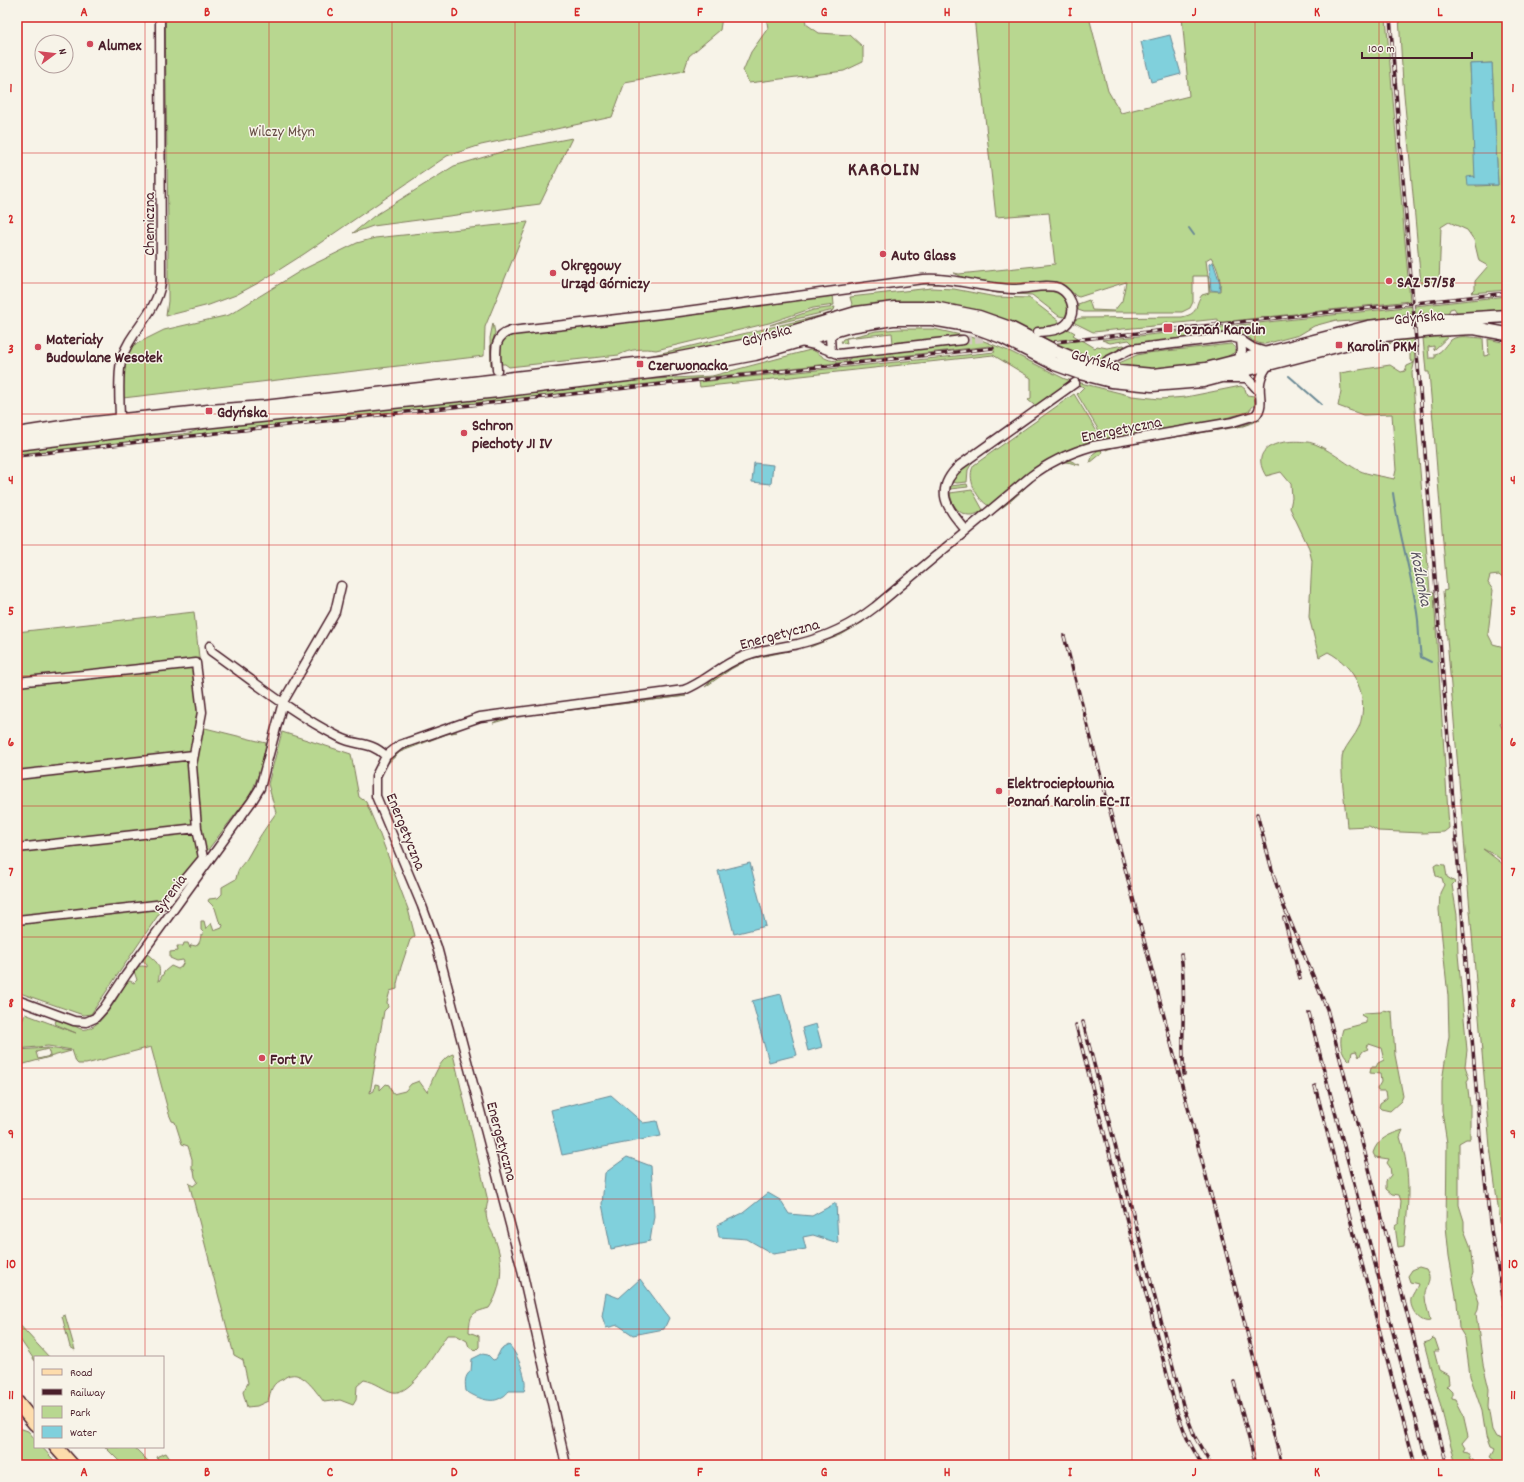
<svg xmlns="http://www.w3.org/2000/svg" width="1524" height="1482" viewBox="0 0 1524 1482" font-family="Dekko,sans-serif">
	<rect width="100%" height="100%" fill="#f7f3e8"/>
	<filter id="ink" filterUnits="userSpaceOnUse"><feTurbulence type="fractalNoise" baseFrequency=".025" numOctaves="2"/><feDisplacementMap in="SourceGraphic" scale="8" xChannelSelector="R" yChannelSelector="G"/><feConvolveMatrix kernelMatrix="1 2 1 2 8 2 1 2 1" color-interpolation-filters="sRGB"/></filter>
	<g filter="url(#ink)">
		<!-- green -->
		<path fill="#b8d790" stroke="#817b5e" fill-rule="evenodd" d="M165,17H722L720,30L689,56L684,71L625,82L612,117L481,145L447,156L304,254L260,282L236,295L209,305L166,316L168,301V227Z
			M766,17H805L806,24L819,33L850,35L863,47V62L844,71L749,83L743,71L751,52L768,28Z
			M974,17H1089L1108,91L1121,113L1189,96L1182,17H1386L1410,301L1223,322H1218V319L1168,324V322L1163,323V325L1093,332L1073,322L1074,320L1081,318L1182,317C1201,313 1193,306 1202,295L1209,293L1208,276H1193V302L1190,308L1182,312H1084L1078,310V304L1089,300L1092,310L1114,311L1122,301L1126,282L1079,297L1076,296C1070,291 1065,283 1057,282C1045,280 1031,285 1020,285C1002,287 969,282 954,273L959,274L1055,264L1049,213L996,217ZM1211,257C1218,268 1221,279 1220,291H1210L1206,260Z
			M1399,17H1507V173H1502V183H1507V290L1471,293L1475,289V281L1488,266L1479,261L1474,240L1467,230L1449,222L1441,227L1439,284H1421L1403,83ZM1492,63L1498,185L1476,186L1470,64Z
			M572,138L540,204L373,226L353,233L374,216L454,166L501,152Z
			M528,222L485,327L484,356L123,398L124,371L130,347L164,330L229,315L302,270L357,243L375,238Z
			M921,283C959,280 994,296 1031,292C1045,291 1056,288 1065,300L1068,308L1065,317L1059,316L1032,295L997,293L954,284H921L849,292Z
			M931,288L954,289L996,297L1029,298L1059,321L1058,324L1035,329L1041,336L1059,333L1068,329L1075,333L1073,335L1078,338L1054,341L1056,343L1082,340L1095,348L1097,346L1107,348L1124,345L1125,346L1102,359L1117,364L1137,355L1147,353L1231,344L1235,347V352L1220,361L1165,370L1129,368L1092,361L979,312L733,344L672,355H653L853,308L850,297Z
			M833,294L834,305L813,308L769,323L656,350C644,348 630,349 619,355L509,367L505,364H501C498,351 498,343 509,335Z
			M1507,296V311L1458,314L1454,308L1450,309L1448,314L1337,322L1336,320L1314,326L1299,335L1265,344H1261L1253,341L1252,343L1251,339L1240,332L1133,344L1129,340L1110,343L1102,340Z
			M835,307L834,310L770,325L813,310Z
			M493,323L495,333L492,344L491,365L490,338Z
			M899,329H934L979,339L1011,352L1065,379L1132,396L1160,399L1186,397L1241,386L1245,389L1247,395L1254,396L1255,404L1248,412L1218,420L1104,439L1077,394L1084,387L1070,382L1038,405H1034L1028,400L1031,398V378L993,355L700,387L699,382L995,352L990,346L17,454V449L140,434L141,436C158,434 171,436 189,433C196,431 200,428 207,427L636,380L712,376L810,350C818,351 820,356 827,359C834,362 843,360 850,359V356L965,343L849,350V348L893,343L892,333L846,338L847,344L841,342L843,339L876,331Z
			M1444,334L1450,335L1434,350V346L1428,347L1429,358H1435V354C1443,352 1445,344 1451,340C1458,334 1475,338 1483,338L1484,356L1489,355L1488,339L1502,342L1507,346V582L1499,575L1490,576L1488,583L1493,590L1488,634L1493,644L1504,647L1507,645V718L1500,724L1507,736V864L1495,855L1483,849L1507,867V1274L1490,1147L1443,591L1447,590L1429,372H1426L1423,338L1413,339L1415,360L1412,373L1430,592H1434L1435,612L1449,828L1444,832L1423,833L1378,831L1369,826L1347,827C1346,812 1339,764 1343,753C1347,744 1355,736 1359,727C1370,697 1355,666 1328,652L1319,657L1309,617L1312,561L1309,548L1290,508L1292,498L1291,484L1281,472L1266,476C1247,445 1284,439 1307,442C1321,443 1345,463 1358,470C1369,475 1382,476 1394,479L1396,470L1392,414L1363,415L1338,406L1341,391L1340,373L1390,365L1401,372L1405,371L1407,366L1414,363L1410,360V349H1403V352L1399,351L1401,348L1392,341L1390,344L1388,341Z
			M1074,394L1099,435L1100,439C1051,452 1026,474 989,506C976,499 966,477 974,465Z
			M1260,420L1243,426L1114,447L1106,450V447L1243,425Z
			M1101,448L1102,453L1090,463L1093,454Z
			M1069,460L1080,465C1075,465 1071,462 1065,462C1040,465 1016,503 994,512C1011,498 1047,462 1069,460Z
			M973,461L968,470L967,482L957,483L952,482L958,473Z
			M967,484L968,487L950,489L951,486Z
			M972,490L983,510C968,522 952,511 950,493Z
			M944,553L863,622L841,635L810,647L840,634L862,622Z
			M194,612L200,666L201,727L266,743L261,768L251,794L163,908L91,1014L83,1015L17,992V632Z
			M784,651H789L750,659L731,669L705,687C725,665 755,656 784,651Z
			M686,696L514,717L493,723L502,718Z
			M282,732L351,754L359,797L366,802L380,835L408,909L415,936L410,940L401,967L397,984V989L390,991L387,1002L388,1007L384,1011L370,1093L374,1091L375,1084L380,1085V1090L386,1084L389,1085L393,1094L405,1091L411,1084L419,1081L427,1092C433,1080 439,1058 453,1054L488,1201C482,1222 492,1227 497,1245C504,1266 501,1291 489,1308C472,1313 470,1313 469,1332L479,1336V1347L475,1351L469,1347L467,1341L456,1335H447C437,1349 412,1396 393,1392C384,1390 376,1382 364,1380L357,1386L356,1400L353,1405L340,1400L324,1402C317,1393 304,1372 291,1375C289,1375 285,1377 283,1379C272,1383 271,1390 268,1401L257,1406L247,1407L243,1392L248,1383L243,1360L234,1355L189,1183L193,1186L198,1182L195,1177L194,1170L192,1169V1159L188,1146L182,1144L175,1122L172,1121L169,1114L151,1047L86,1064H78L76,1062L72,1050L48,1046L17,1049V1034L25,1014L76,1033L55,1024L56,1020C64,1018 73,1026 81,1029C98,1034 119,995 126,983L130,981L134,983L137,980L134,971C136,966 142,965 147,967V965L142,959L146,953C158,963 162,965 158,981H159L165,971L171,966L178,969L181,967L184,962L183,960L177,961L170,958V952L178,951L177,946H183L184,943H188L190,948L191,945L196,946C201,942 200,939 201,935L204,933L201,930V921H204L206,929L211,923L214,931L222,928L223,925L219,921L215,908L208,901L209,899L218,898L222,894V887L236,879C238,865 244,865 249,855C257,840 266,827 276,813L268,784Z
			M450,732H457L447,734L400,752L385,766C399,746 428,740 450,732Z
			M1437,864L1445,865L1447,877L1455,882L1452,885L1457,915L1458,954L1467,1050L1465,1066L1469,1078L1467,1081L1470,1106V1139H1466L1459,1143V1205L1464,1221V1230L1470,1245L1473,1273L1471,1279L1479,1302L1478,1310L1476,1314L1483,1364L1489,1389L1488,1407L1492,1430L1496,1437L1502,1439L1507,1437V1465H1496L1494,1460L1490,1457L1494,1450L1490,1448L1486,1437L1482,1411L1470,1376L1465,1338L1459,1328L1457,1302L1449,1256L1446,1226L1447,1143L1442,1111V1081L1449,1036L1448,996L1439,910L1440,893L1444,885L1442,878L1436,876L1434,866Z
			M1384,1010L1392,1012L1395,1055L1403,1096L1401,1101L1390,1111L1381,1109L1379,1107L1380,1103L1387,1098L1386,1091H1378L1377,1089L1381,1082L1380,1074L1370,1073L1371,1067H1376L1378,1063L1384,1060L1381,1048L1369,1044L1366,1046L1368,1049L1363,1051L1359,1057L1356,1051L1352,1052L1350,1061C1340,1053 1339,1041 1343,1029L1366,1023V1018L1361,1015L1363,1013L1381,1012Z
			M48,1048L71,1051L17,1066V1050ZM48,1049L50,1056L38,1059L36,1052Z
			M1403,1130L1400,1137C1412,1174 1408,1208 1404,1246L1398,1247L1395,1226L1399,1223L1401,1201L1399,1195L1392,1194L1386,1189V1181L1391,1175L1390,1167L1387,1163L1389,1159L1375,1157L1373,1153C1377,1139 1390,1134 1403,1130Z
			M1419,1267L1426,1269C1434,1283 1424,1285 1425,1296C1425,1304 1429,1312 1430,1321C1420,1324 1409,1308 1411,1299C1412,1294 1417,1289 1418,1284L1410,1282L1408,1276L1412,1270Z
			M65,1315L75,1350L70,1347L62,1316Z
			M17,1322L49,1357H35V1361L17,1335Z
			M1433,1338L1435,1339L1439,1351H1434L1439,1370L1448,1375L1449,1384L1446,1386L1452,1392V1399L1456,1400L1463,1414L1468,1436L1462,1443L1465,1448L1463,1451L1468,1452L1470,1455L1468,1458L1475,1462V1465H1456L1424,1343L1430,1341Z
			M17,1417L19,1428L28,1431L35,1439V1447H42L58,1465H17Z
			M105,1447H134L152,1465H123Z
			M166,1453L174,1465H164L157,1458L158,1456Z"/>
		<!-- water -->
		<path fill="#80d0dc" stroke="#6a8995" d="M1170,35L1181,74L1151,82L1141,42Z
			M1492,63L1498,185H1468L1467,177L1474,176L1475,178L1470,64Z
			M1213,262L1220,283L1219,291L1211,290L1209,264Z
			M754,463L773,465L771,484L752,482Z
			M750,863L766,926L734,934L718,871Z
			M781,994L797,1055L769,1062L752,1001Z
			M816,1024L822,1047L808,1051L802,1028Z
			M611,1095L643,1123L657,1121L661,1136L562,1155L551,1110Z
			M627,1157L651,1166L654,1216L650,1241L611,1249L602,1204L605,1173Z
			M768,1193L780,1200L789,1214L812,1216L836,1203L838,1243L813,1235L803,1237L806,1249L773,1254L747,1239L719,1237L717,1225L743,1213Z
			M640,1279L669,1318L664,1329L633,1335L618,1325L606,1328L602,1316L606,1293L619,1298Z
			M509,1345C517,1353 529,1380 524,1391H509C507,1393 505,1396 502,1397C492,1405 475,1397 466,1391C465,1383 464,1376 471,1371L472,1359L482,1354L488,1355L493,1360L496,1359L501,1349Z"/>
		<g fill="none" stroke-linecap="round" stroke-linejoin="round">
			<!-- stream -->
			<path stroke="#6a8995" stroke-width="2" d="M1189,228L1194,235
				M1289,376L1321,404
				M1393,493C1399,536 1413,577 1418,620C1419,632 1419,644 1421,657L1431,662"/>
			<!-- street-tunnel -->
			<path stroke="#d4c9c2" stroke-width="8" stroke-dasharray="8 4" stroke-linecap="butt" d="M963,340L997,337"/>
			<defs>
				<path id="street" d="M801,342L815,345L838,354L963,340
					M831,352L830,337L837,330
					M1107,361L1131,349L1231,337L1239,339L1253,348L1266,352
					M1236,361L1242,351L1241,340
					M497,370C496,353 492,336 511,331L679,312L923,279C955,277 984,289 1016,289C1029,289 1047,283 1059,288C1070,294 1076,307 1070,319C1064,331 1049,331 1038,332
					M1226,378H1247L1258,390
					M120,420C120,405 117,372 122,358C130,331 156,314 161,283L160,17
					M966,530C946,507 933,490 960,465L1075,383
					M210,646L211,651C252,680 293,714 339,737C358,747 369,740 386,756
					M17,682L196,663L202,712L192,765L197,828L203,858L165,904L17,920
					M17,775L194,755
					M17,848L197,828
					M17,1000L74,1021L86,1022L95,1018L104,1008L126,975L252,801L260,788L264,773L283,702L335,612L341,586
					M566,1465L521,1266L437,947L422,906L376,796V776L386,756L400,745L480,717L684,690C705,682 721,665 742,657C760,649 779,648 798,644C827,637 852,625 875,607L1030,477C1049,462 1069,453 1093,446L1233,422L1256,415C1268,400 1250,387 1269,364"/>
				<path id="secondary" d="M17,434L75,425L209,411L264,407L670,360L748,345L856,313L895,308H934L979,317L1010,328L1051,349L1081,362L1120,372L1153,375L1206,369L1368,327L1410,322L1507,316
					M17,444L175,425L498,391L676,369L755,354L850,326L893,319H932L972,326L1002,337L1055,364L1080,373L1111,381L1152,385L1203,381L1375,336L1434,330L1474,328L1507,334"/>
				<path id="primary" d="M17,1402L35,1424
					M56,1447L72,1465"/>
			</defs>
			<!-- street casing -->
			<use href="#street" stroke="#4a1f2b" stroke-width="11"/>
			<!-- secondary casing -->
			<use href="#secondary" stroke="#4a1f2b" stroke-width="15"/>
			<!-- primary casing -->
			<use href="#primary" stroke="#4a1f2b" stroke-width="16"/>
			<!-- street -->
			<use href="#street" stroke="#f7f3e8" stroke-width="8"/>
			<!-- secondary -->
			<use href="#secondary" stroke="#f7f3e8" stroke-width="12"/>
			<!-- primary -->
			<use href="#primary" stroke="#fddcac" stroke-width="13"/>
			<defs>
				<path id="rail" d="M1390,17L1480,1137L1491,1230L1507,1319
					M1055,342L1507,293
					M17,456L269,427L993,348
					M1064,636L1282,1465
					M1257,814L1275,881
					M1274,877L1282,902L1327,1009L1447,1465
					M1284,918L1300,978
					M1181,954C1187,994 1180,1034 1184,1074
					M1309,1013L1428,1465
					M1083,1022L1184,1409L1195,1437L1211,1465
					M1076,1025L1176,1409L1187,1438L1202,1465
					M1315,1086L1415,1465
					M1234,1382L1256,1465"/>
			</defs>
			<!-- rail casing -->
			<use href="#rail" stroke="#4a1f2b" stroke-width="3.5"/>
			<!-- rail -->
			<use href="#rail" stroke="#f7f3e8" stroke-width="2" stroke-dasharray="6" stroke-linecap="butt"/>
		</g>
	</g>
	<!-- grid -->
	<path fill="none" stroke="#d62828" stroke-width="1" stroke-opacity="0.55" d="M145,17V1357M269,17V1465M392,17V1465M515,17V1465M639,17V1465M762,17V1465M885,17V1465M1009,17V1465M1132,17V1465M1255,17V1465M1379,17V1465M17,153H1507M17,283H1507M17,414H1507M17,545H1507M17,676H1507M17,806H1507M17,937H1507M17,1068H1507M17,1199H1507M17,1329H1507M145,1447V1465"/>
	<!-- markers -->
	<g fill="#d1495b" stroke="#f7f3e8" stroke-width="1.5">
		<circle cx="90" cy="44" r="4"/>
		<circle cx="883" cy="254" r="4"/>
		<circle cx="553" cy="273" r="4"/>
		<circle cx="1389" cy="281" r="4"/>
		<rect x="1163" y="323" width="10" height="10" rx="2"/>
		<rect x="1335" y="341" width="8" height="8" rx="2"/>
		<circle cx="38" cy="347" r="4"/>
		<rect x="636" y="360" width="8" height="8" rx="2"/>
		<rect x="205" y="407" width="8" height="8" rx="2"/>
		<circle cx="464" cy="433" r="4"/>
		<circle cx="999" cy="791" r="4"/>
		<circle cx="262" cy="1058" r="4"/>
	</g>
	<g text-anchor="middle" stroke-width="3" stroke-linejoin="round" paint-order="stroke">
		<!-- poi labels -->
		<g font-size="16" font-weight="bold" fill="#4a1f2b" stroke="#f7f3e8" text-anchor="start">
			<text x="98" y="50">Alumex</text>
			<text x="891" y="260">Auto Glass</text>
			<text x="561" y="270">Okręgowy<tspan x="561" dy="18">Urząd Górniczy</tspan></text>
			<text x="1397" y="287">SAZ 57/58</text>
			<text x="1177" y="334">Poznań Karolin</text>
			<text x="46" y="344">Materiały<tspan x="46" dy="18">Budowlane Wesołek</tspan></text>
			<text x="1347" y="351">Karolin PKM</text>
			<text x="648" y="370">Czerwonacka</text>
			<text x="217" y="417">Gdyńska</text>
			<text x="472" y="430">Schron<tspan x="472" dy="18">piechoty J1 IV</tspan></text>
			<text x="1007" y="788">Elektrociepłownia<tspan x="1007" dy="18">Poznań Karolin EC-II</tspan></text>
			<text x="270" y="1064">Fort IV</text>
		</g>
		<!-- park labels -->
		<g font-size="16" fill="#664d44" stroke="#f7f3e8">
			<text x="282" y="136">Wilczy Młyn</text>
		</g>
		<!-- street labels -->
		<g font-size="16" fill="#4a1f2b" stroke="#f7f3e8">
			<text transform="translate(148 224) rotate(-90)" y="6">Chemiczna</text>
			<text transform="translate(1419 316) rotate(-5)" y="6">Gdyńska</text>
			<text transform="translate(766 334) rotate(-15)" y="6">Gdyńska</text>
			<text transform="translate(1096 359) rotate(15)" y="6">Gdyńska</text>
			<text transform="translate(1121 428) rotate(-11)" y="6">Energetyczna</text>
			<text transform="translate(779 633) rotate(-15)" y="6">Energetyczna</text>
			<text transform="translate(407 831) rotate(68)" y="6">Energetyczna</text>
			<text transform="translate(169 893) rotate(-54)" y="6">Syrenia</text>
			<text transform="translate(503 1141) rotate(75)" y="6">Energetyczna</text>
		</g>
		<!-- water labels -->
		<g font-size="17" font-style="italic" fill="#5a5460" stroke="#f7f3e8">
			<text transform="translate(1422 578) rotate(79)" y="6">Koźlanka</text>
		</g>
		<!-- district labels -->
		<g font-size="20" font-weight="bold" letter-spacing="1" fill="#4a1f2b" stroke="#f7f3e8">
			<text x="884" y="175">KAROLIN</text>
		</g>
	</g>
	<!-- margin -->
	<rect width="1524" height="1482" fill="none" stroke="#f7f3e8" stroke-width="44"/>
	<!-- legend -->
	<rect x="34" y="1356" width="130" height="92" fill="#f7f3e8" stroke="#b29e9c"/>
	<rect x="42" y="1369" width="20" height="6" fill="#fddcac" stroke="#b29e9c"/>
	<text x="70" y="1376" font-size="12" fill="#4a1f2b">Road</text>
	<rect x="42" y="1389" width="20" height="6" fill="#4a1f2b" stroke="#b29e9c"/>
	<text x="70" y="1396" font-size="12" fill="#4a1f2b">Railway</text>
	<rect x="42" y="1406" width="20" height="12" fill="#b8d790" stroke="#b29e9c"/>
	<text x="70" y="1416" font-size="12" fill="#4a1f2b">Park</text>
	<rect x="42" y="1426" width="20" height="12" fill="#80d0dc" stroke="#b29e9c"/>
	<text x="70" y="1436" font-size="12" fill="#4a1f2b">Water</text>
	<!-- north arrow -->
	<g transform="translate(54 54) rotate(75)"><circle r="19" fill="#f7f3e8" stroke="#b29e9c"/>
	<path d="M0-3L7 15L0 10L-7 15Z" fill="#d1495b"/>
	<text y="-6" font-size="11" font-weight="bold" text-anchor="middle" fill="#4a1f2b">N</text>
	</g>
	<!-- scale -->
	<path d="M1362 52v6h110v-6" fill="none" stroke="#4a1f2b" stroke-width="2"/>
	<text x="1368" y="52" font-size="12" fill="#4a1f2b" stroke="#f7f3e8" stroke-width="3" paint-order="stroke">100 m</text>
	<rect x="22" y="22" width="1480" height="1438" fill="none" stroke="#d62828" stroke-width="1.5"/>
	<g font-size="13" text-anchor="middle" font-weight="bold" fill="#d62828">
		<text x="84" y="16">A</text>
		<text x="207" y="16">B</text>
		<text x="330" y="16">C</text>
		<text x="454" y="16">D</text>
		<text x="577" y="16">E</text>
		<text x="700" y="16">F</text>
		<text x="824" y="16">G</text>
		<text x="947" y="16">H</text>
		<text x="1070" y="16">I</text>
		<text x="1194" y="16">J</text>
		<text x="1317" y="16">K</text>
		<text x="1440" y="16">L</text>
		<text x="11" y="92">1</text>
		<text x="1513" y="92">1</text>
		<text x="11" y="223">2</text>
		<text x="1513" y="223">2</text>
		<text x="11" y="353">3</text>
		<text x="1513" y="353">3</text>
		<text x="11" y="484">4</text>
		<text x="1513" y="484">4</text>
		<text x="11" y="615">5</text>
		<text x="1513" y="615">5</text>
		<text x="11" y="746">6</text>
		<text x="1513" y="746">6</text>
		<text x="11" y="876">7</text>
		<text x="1513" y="876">7</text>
		<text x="11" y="1007">8</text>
		<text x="1513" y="1007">8</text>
		<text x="11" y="1138">9</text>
		<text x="1513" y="1138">9</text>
		<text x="11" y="1268">10</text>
		<text x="1513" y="1268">10</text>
		<text x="11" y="1399">11</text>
		<text x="1513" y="1399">11</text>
		<text x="84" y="1476">A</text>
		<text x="207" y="1476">B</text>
		<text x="330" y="1476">C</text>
		<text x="454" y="1476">D</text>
		<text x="577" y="1476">E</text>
		<text x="700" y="1476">F</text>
		<text x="824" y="1476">G</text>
		<text x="947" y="1476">H</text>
		<text x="1070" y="1476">I</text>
		<text x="1194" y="1476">J</text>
		<text x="1317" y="1476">K</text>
		<text x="1440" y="1476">L</text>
	</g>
</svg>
